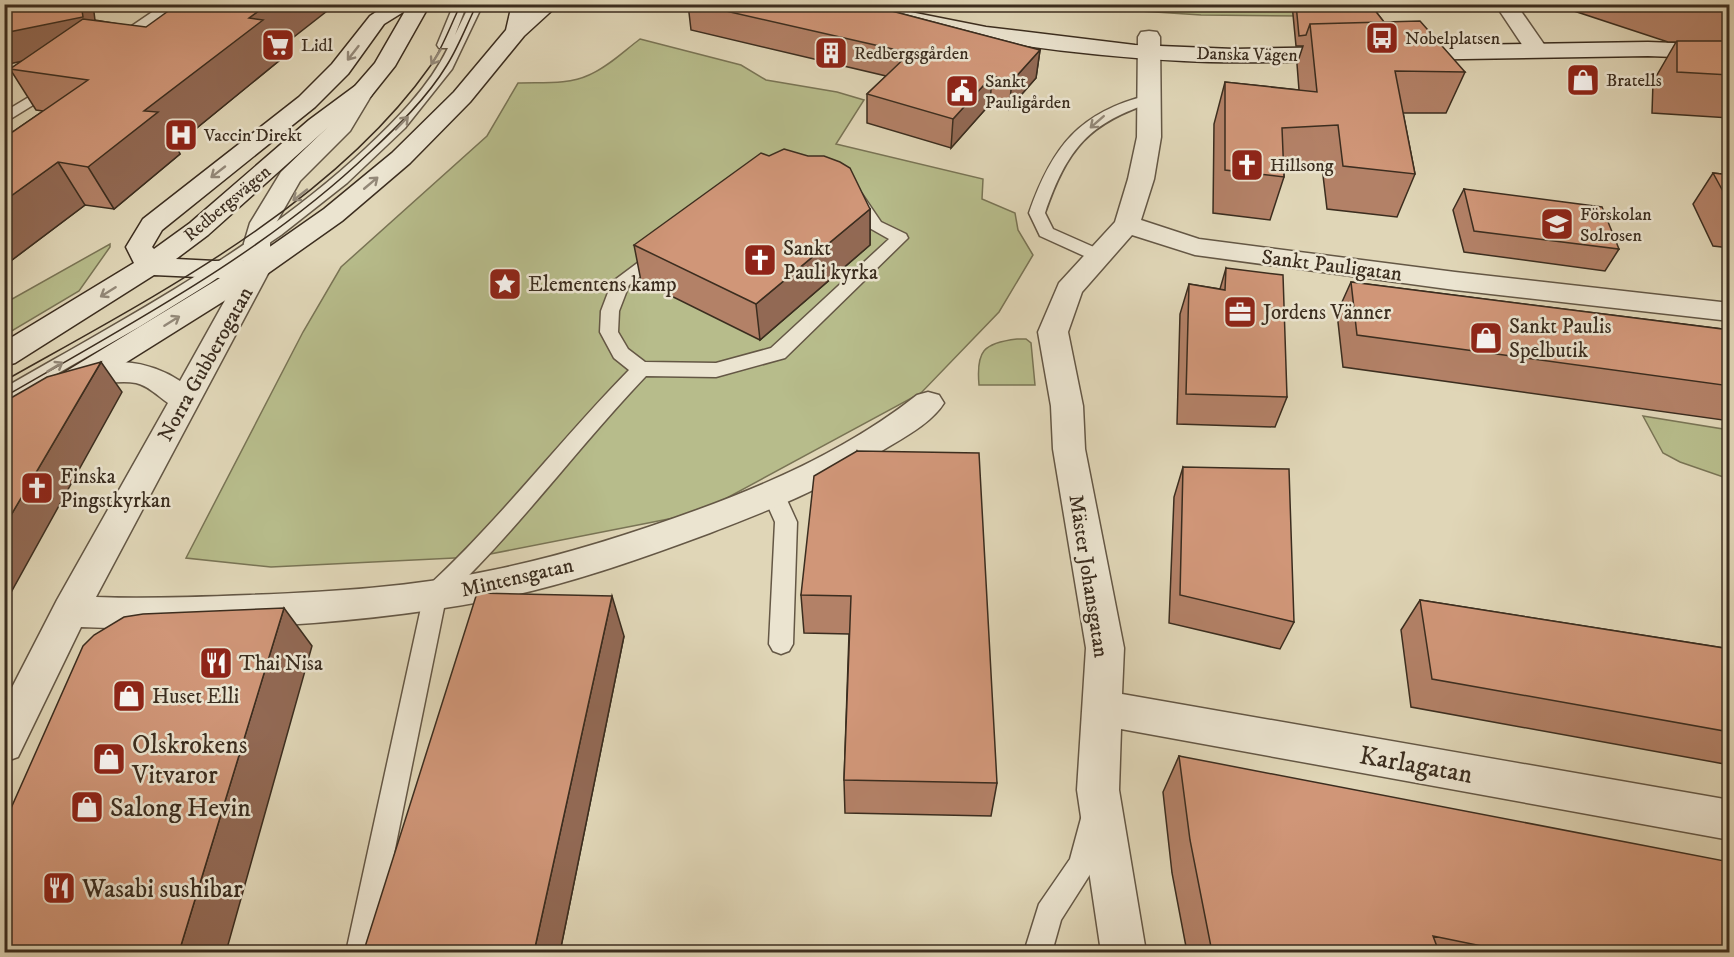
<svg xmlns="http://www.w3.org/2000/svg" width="1734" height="957" viewBox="0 0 1734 957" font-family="'IM FELL DW Pica',serif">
	<rect width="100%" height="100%" fill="#e0d6b7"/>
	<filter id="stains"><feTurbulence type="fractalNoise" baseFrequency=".00333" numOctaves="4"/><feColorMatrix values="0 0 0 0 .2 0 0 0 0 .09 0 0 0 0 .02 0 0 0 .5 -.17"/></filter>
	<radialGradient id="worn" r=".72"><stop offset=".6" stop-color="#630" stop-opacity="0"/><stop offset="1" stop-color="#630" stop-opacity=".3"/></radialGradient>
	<!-- green -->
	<path fill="#b7bc8b" stroke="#797455" stroke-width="1.5" d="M1293,4L1302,16L1201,15L1048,5Z
		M640,39L741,65L766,80L837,92L864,100L836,144L983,179L982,199L1015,213L1018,230L1033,255L999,312L921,393L699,513L475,557L271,567L186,558L303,332L341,267L487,136L518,83C541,82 568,85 589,75C608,67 624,51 640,39Z
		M110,244V247L79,291L5,335V303Z
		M1017,339H1026L1031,343L1035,385H979C976,351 983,343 1017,339Z
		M1643,416L1729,430V479L1680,462L1663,453Z"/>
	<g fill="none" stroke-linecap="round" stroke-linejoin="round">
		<defs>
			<path id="lane" d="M164,4H179L124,44H114L112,41L114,38Z
				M454,4H467L455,35L470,4H483L452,69L405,128L347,183L281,235L210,283L139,327L4,404V388C129,316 259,248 365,149C396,120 429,87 448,48H439L437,45Z
				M54,82L61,86L59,89L4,123V112Z
				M1149,95L1156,99L1154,102C1089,122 1067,149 1045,213L1053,229L1105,252L1108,256L1105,260H1093L1040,236L1029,213C1052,147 1079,112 1149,95Z
				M786,172L822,178L854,188L862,194L881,222L906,234L908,238L785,358L716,377L646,376C577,448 518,530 446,598L374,952H346L424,594L427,587C500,520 560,440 629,370L614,358L600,332L601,311L612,282L739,187L757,177ZM786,182L822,188L842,195L852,202L866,226L889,239L771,348L716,363L645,362L628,349L618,332L619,311L629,285L751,193L767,184Z
				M774,487L782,489L797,522L793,644L789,651L781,654L773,651L769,644L775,522L763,495L766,489Z
				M1092,807L1101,811L1105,820L1096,865L1061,920L1052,952H1024L1039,904L1070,859L1083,811Z"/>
			<path id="street" d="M1495,4H1516L1548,50L1545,55L1537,57L1529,55Z
				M1149,31L1157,32L1160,37L1161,137L1154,179L1141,220L1199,239L1455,272L1730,303V321L1455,290L1195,255L1132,235L1082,292L1068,332L1083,406L1085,449L1124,648L1122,694L1730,800V840L1121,729L1119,790L1146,952H1101L1077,790L1086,648L1053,449L1051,406L1038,332L1059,283L1115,222L1128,179L1137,137L1138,37L1141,32Z
				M363,84L371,86L374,91L350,131L300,181L276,223L270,243L271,268L96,597C148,599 199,597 250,595C331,592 414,587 493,570C562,556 631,534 697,510C776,481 851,447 917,395L928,392L939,395L944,403C929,427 894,442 871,458C820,491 766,511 710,533C640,559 564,586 491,600C358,625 216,632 81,627L18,757L4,762V703L57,600L168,403C158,396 147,385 136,383C115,379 95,388 74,382L70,375L74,368C110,357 149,360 180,381L243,268L244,243L250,223L281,172L333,122L355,86Z"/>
			<path id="secondary" d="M388,4H430L395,66L371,96L325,130L208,235L176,259L215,261L251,260L324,209L392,153L454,92L506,30L512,4H532L531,8L536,4H559L524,36L470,102L410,163L342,221L267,274L15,432L4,435V409L220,278L154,275L15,363L4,366V342L134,263L126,247L143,219L299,97L332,64L370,16ZM405,11L375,63L355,86L309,120L190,223L154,249L152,247L162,230L315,107L348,74L384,24Z
				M830,4H870L986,27L1135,45L1234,49L1344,47L1352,49L1355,54L1352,59L1344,61C1291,61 1238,64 1184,61C1066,55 948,37 833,8Z
				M1648,42L1730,45V59L1648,56L1401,60L1393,58L1390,53L1393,48L1401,46Z"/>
		</defs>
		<!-- lane casing -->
		<use href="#lane" stroke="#645745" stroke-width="3"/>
		<!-- street casing -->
		<use href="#street" stroke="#645745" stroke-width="3"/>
		<!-- secondary casing -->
		<use href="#secondary" stroke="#3b2d1f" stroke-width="3"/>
		<!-- lane -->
		<use href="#lane" fill="#ebe4d0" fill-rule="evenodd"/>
		<!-- street -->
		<use href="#street" fill="#ebe4d0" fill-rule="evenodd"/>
		<!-- secondary -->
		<use href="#secondary" fill="#ebe4d0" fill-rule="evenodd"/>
		<!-- tram -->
		<path stroke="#3b2d1f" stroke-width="1.5" d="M4,381C151,298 332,206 431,65C443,47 451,24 461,4
			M4,397C130,324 263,254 369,153C397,127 427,98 447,65C459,46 467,24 477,4"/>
	</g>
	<!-- wall -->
	<path fill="#b38167" stroke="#3b2d1f" stroke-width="1.5" d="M688,4H865L1040,50L1036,78L1009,109L990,104L951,148L867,123V94L886,76L691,30Z
		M1189,4H1264V7L1191,10Z
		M1292,4H1370L1384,22L1465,72L1446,113H1403L1415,174L1397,217L1327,209L1322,167L1284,170V177L1270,220L1213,213L1214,124L1225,82L1299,90L1297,64L1303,46H1296Z
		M1564,4H1730V118L1652,113L1653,82L1676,42H1668L1571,10Z
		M95,20L276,51L280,60L176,145L180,154L114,209L85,205L4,266V138L43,111L36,110L10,69L22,61Z
		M1713,173L1730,175V248L1713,246L1693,204Z
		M1464,189L1619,249L1605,271L1464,252L1453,210Z
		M870,209V245L760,340L641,281L634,245Z
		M1226,268L1287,397L1275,427L1177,424L1180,314L1189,284L1220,289Z
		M1351,282L1730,330V421L1343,367L1337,313Z
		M857,451L997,783L991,816L845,813L844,780L849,634L804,633L801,595Z
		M1183,467L1294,622L1280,649L1169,623L1174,497Z
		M1420,600L1730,649V765L1411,707L1401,630Z
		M624,636L560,952H367L364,950Z
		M1179,756L1730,952H1187L1172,873L1163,792Z"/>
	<!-- shaded-wall -->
	<path fill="#926954" stroke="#3b2d1f" stroke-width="1.5" d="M81,4H93L98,45L4,65V33Z
		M268,4H336L276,51L280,60L176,145L180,154L114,209L88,167L144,111L249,18Z
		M1040,50L1036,78L1009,109L1012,81Z
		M992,76L990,104L951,148L953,119Z
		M58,162L85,205L4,266V201Z
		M870,209V245L760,340L756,304Z
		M101,362L122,392L4,605V527Z
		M612,596L624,636L560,952H534Z
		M284,608L312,646L226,952H179Z"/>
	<!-- building -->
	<path fill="#d09678" stroke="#3b2d1f" stroke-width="1.5" d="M4,4H81L83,17L4,33Z
		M178,4H268L249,18L263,20L144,111L158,112L88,167L58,162L4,201V138L88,80L10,69L83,19L146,27Z
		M695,4H865L1040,50L1012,81L992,76L953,119L867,94L910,53Z
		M1296,4H1370L1384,22L1310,24L1306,35L1299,36Z
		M1420,21L1465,72L1395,71L1415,174L1343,166L1338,125L1282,128L1284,177L1225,170V82L1317,92L1310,24Z
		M1677,41H1730V75L1677,72Z
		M784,149L808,156H824L840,162L850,168L870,209L756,304L634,245L761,153L769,156Z
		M1713,173L1730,175V204Z
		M1464,189L1602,207L1619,249L1474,231Z
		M1226,268L1283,275L1287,397L1186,394L1189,284L1225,290Z
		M1351,282L1730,330V386L1357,335Z
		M101,362L4,527V402L47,377Z
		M857,451L979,453L997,783L844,780L851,596L801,595L814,476Z
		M1183,467L1289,469L1294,622L1180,595Z
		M477,593L612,596L534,952H467L364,950Z
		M1420,600L1730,649V732L1432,679Z
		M284,608L179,952H4V824L83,646L94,635L124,617L143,614Z
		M1179,756L1730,862V952H1511L1433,936L1439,952H1212L1190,840Z"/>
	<!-- one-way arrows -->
	<defs><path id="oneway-shaft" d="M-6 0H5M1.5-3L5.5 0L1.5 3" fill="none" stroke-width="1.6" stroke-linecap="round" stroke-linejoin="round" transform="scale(1.5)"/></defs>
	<g stroke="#938878">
		<use href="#oneway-shaft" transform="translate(353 53) rotate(128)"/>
		<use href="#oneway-shaft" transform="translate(436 57) rotate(122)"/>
		<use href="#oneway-shaft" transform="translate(1097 122) rotate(139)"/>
		<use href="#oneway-shaft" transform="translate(402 123) rotate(-46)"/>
		<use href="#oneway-shaft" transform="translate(218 172) rotate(142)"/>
		<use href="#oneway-shaft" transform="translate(371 183) rotate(-40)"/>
		<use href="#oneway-shaft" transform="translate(300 195) rotate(142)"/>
		<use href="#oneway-shaft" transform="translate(108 292) rotate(148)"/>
		<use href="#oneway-shaft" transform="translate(172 321) rotate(-32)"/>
		<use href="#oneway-shaft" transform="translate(55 367) rotate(-31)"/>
	</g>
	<!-- icons -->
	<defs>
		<symbol id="bus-square" viewBox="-11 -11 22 22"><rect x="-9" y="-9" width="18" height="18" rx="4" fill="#8f2418" stroke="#ebe4d0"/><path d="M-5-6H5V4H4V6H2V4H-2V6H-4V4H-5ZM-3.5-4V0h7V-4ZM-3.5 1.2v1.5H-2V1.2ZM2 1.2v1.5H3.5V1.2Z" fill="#fff"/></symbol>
		<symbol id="supermarket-square" viewBox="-11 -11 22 22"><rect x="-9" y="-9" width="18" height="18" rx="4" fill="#8f2418" stroke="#ebe4d0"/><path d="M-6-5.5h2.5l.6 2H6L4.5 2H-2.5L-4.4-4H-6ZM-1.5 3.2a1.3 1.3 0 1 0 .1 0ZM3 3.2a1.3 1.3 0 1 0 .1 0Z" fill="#fff"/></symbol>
		<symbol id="building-square" viewBox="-11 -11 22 22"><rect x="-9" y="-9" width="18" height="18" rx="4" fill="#8f2418" stroke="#ebe4d0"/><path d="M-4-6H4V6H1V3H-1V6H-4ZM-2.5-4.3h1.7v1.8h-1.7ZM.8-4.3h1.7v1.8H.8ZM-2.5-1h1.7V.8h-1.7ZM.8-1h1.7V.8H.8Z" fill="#fff"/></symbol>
		<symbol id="shop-square" viewBox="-11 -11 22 22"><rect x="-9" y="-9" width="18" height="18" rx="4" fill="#8f2418" stroke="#ebe4d0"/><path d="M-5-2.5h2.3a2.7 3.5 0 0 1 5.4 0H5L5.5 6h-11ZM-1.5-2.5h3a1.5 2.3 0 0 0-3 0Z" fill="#fff"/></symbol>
		<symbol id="civic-square" viewBox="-11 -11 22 22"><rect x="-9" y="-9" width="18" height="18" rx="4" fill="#8f2418" stroke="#ebe4d0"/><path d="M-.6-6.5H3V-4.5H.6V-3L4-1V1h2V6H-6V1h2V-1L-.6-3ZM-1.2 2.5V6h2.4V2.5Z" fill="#fff"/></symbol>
		<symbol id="hospital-square" viewBox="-11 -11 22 22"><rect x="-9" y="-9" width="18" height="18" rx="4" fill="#8f2418" stroke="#ebe4d0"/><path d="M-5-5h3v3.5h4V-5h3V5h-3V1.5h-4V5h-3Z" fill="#fff"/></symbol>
		<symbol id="church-square" viewBox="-11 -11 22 22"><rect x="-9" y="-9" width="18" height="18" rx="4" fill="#8f2418" stroke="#ebe4d0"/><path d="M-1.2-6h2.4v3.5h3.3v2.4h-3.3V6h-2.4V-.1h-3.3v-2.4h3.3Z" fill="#fff"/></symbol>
		<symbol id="school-square" viewBox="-11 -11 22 22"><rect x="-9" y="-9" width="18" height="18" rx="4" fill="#8f2418" stroke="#ebe4d0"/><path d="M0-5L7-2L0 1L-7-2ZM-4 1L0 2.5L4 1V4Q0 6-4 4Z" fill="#fff"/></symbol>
		<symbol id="sight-square" viewBox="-11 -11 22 22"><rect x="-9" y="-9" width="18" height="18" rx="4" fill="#8f2418" stroke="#ebe4d0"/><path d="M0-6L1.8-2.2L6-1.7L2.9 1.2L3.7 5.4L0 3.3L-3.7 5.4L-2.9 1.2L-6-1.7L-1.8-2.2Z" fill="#fff"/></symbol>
		<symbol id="office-square" viewBox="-11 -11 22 22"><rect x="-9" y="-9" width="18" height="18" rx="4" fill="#8f2418" stroke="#ebe4d0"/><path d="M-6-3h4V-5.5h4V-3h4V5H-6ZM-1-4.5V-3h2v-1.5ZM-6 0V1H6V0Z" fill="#fff"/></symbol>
		<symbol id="restaurant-square" viewBox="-11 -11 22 22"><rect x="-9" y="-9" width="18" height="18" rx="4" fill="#8f2418" stroke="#ebe4d0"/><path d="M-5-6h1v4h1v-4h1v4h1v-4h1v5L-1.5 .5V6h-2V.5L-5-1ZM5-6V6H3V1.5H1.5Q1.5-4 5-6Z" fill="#fff"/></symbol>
	</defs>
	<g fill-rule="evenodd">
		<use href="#bus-square" x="1363" y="19" width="38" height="38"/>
		<use href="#supermarket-square" x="259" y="26" width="38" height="38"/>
		<use href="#building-square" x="812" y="34" width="38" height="38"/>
		<use href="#shop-square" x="1564" y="61" width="38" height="38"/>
		<use href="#civic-square" x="943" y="72" width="38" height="38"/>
		<use href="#hospital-square" x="162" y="116" width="38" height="38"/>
		<use href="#church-square" x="1228" y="146" width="38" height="38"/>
		<use href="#school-square" x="1538" y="205" width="38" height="38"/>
		<use href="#church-square" x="741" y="241" width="38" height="38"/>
		<use href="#sight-square" x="486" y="265" width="38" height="38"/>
		<use href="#office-square" x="1221" y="293" width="38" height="38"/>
		<use href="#shop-square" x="1467" y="319" width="38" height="38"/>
		<use href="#church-square" x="18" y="469" width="38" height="38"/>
		<use href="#restaurant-square" x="197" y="644" width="38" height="38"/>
		<use href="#shop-square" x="110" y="677" width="38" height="38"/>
		<use href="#shop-square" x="90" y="740" width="38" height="38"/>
		<use href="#shop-square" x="68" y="788" width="38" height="38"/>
		<use href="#restaurant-square" x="40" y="869" width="38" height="38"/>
	</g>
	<g text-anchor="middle" stroke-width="5" stroke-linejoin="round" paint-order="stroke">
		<!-- far-poi labels -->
		<g font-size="18" fill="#3b2d1f" stroke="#ebe4d0" text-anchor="start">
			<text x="1405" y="44">Nobelplatsen</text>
			<text x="301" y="51">Lidl</text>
			<text x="854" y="59">Redbergsgården</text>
			<text x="1606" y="86">Bratells</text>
			<text x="985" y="87">Sankt<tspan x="985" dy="21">Pauligården</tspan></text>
			<text x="204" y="141">Vaccin Direkt</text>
			<text x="1270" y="171">Hillsong</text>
			<text x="1580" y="220">Förskolan<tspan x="1580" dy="21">Solrosen</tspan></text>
		</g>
		<!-- far-street labels -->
		<g font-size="18" fill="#3b2d1f" stroke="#ebe4d0">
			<text transform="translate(1247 54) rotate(1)" y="6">Danska Vägen</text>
			<text transform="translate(227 203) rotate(-40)" y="6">Redbergsvägen</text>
		</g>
		<!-- poi labels -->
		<g font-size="21" fill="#3b2d1f" stroke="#ebe4d0" text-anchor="start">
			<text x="783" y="255">Sankt<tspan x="783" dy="24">Pauli kyrka</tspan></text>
			<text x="528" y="291">Elementens kamp</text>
			<text x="1263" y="319">Jordens Vänner</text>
			<text x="1509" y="333">Sankt Paulis<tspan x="1509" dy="24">Spelbutik</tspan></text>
			<text x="60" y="483">Finska<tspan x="60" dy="24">Pingstkyrkan</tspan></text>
			<text x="239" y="670">Thai Nisa</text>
			<text x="152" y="703">Huset Elli</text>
		</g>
		<!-- street labels -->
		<g font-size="21" fill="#3b2d1f" stroke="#ebe4d0">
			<text transform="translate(1332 265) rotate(7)" y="7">Sankt Pauligatan</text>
			<text transform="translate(205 364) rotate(-61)" y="7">Norra Gubberogatan</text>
			<text transform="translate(1089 576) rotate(81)" y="7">Mäster Johansgatan</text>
			<text transform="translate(517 577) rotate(-13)" y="7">Mintensgatan</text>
		</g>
		<!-- near-poi labels -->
		<g font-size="26" fill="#3b2d1f" stroke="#ebe4d0" text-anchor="start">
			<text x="132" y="753">Olskrokens<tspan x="132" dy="30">Vitvaror</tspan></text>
			<text x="110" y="816">Salong Hevin</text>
			<text x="82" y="897">Wasabi sushibar</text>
		</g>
		<!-- near-street labels -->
		<g font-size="26" fill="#3b2d1f" stroke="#ebe4d0">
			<text transform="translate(1416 764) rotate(10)" y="9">Karlagatan</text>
		</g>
	</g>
	<!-- margin -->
	<rect width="1734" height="957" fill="none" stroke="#e0d6b7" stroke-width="24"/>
	<rect x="6" y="6" width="1722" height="945" fill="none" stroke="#3b2d1f" stroke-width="3"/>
	<rect x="12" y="12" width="1710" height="933" fill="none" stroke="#3b2d1f" stroke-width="1.5"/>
	<rect width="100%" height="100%" filter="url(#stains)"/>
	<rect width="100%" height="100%" fill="url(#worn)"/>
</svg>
